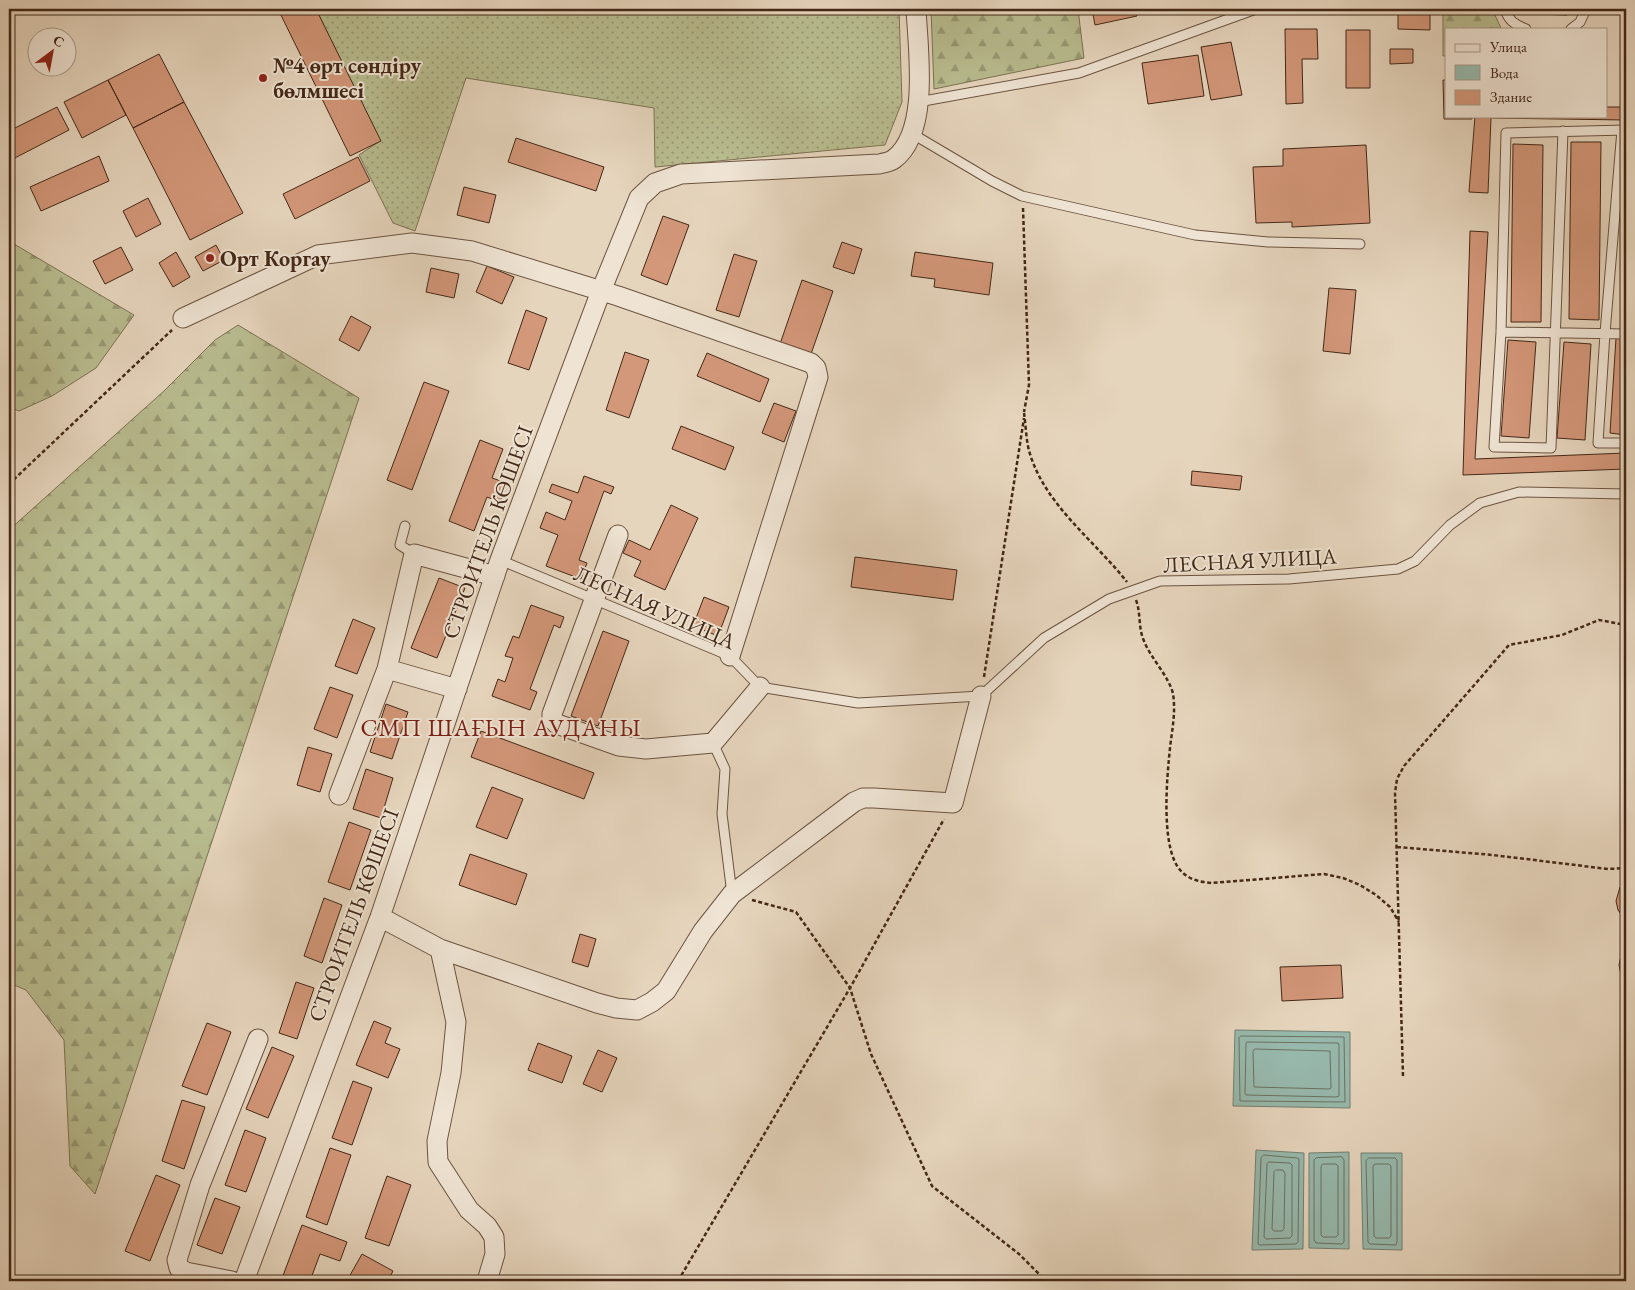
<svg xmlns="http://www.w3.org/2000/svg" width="1635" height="1290" viewBox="0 0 1635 1290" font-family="'EB Garamond',serif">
	<defs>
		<pattern id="grass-dots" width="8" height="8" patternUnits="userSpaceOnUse" patternTransform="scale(1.25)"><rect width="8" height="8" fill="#b8bc8f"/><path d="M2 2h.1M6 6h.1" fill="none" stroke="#979974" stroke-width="1.8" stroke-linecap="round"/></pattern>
		<pattern id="forest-firs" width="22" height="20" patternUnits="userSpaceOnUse" patternTransform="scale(1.25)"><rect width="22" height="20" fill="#b8bc8f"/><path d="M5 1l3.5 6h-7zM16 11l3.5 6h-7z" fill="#979974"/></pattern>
	</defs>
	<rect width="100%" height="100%" fill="#e6d5bd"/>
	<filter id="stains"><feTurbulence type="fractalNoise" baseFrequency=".004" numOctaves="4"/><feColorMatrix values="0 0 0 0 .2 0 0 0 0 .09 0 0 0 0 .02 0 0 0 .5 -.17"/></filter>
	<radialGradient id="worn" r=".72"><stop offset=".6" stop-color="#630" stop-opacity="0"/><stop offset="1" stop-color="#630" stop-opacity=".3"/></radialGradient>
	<!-- grass -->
	<path fill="url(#grass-dots)" stroke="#7e7253" d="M316,9H899L902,102L885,145L655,167L654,108L466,78L415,231L393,223L359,155L380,141Z"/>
	<!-- forest -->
	<path fill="url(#forest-firs)" stroke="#7e7253" d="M931,9H1078L1084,58L934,89Z
		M1443,9H1492L1501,28L1446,29V56H1443Z
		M9,241L134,315L96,368L52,396L19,411L9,407Z
		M238,325L359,398L95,1194L70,1166L64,1040L26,990L9,983V530L164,391L215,340Z"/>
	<!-- water -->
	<path fill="#97b9ad" stroke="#757f71" d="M1235,1030L1350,1032V1108L1233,1106Z
		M1256,1150L1304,1153L1303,1249L1252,1250Z
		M1349,1152V1249L1309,1248V1153Z
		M1361,1153H1402V1250L1363,1249Z"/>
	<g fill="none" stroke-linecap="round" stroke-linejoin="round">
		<!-- shore -->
		<path stroke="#6d7062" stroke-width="1" d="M1241,1036L1344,1037L1345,1102L1240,1101L1239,1038Z
			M1247,1042L1338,1043L1339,1045V1096L1336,1097L1246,1095L1245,1093L1246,1044Z
			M1255,1049L1330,1051L1331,1088L1329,1089L1254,1087L1253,1052Z
			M1264,1155L1297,1158L1299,1159L1298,1242L1296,1244L1260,1245L1258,1244L1261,1158Z
			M1342,1157L1344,1160V1242L1342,1244L1316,1243L1314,1240V1160L1316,1158Z
			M1369,1158H1395L1397,1160V1242L1396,1245L1370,1244L1368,1242L1366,1161Z
			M1269,1162L1290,1163L1292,1165V1236L1290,1238L1266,1239L1264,1237L1267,1164Z
			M1323,1164H1336L1338,1166V1235L1336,1237H1323L1321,1235V1167Z
			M1375,1164H1389L1391,1166V1236L1389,1238H1376L1374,1236L1373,1167Z
			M1276,1170H1283L1285,1173L1284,1229L1282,1231H1274L1272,1229L1274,1172Z"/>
	</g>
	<!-- building -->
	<path fill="#d39779" stroke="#432817" d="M278,9H316L381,141L350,156Z
		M1092,9H1135L1137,16L1095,25Z
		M1405,9H1422V11H1430V30L1398,29V12H1405Z
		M1538,9H1567V15L1537,14Z
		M1285,29H1317L1318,59H1302L1303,103L1286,104Z
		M1346,30H1370V88H1346Z
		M1231,42L1242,95L1211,100L1201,47Z
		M1390,49H1413V63L1390,64Z
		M159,54L184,102L133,128L108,80Z
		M1198,55L1204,96L1148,104L1142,63Z
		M108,80L126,115L82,138L64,102Z
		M1443,80H1446V116H1472V119H1444Z
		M184,102L243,213L190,240L133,128Z
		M57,107L69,130L9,161V131Z
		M1606,107H1626V120L1491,118L1488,193L1469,192L1475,116H1606Z
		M516,138L604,167L596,191L508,162Z
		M1571,142H1601L1599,320L1569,319Z
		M1513,144L1543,145L1541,322H1511Z
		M1366,145L1370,223L1292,227V222L1256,223L1253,167L1283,166V149Z
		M1626,148V320H1625Z
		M99,156L109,181L41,211L30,187Z
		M358,157L370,181L295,219L283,194Z
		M464,187L496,195L489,223L457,215Z
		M148,198L161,224L136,237L123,211Z
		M663,216L689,225L667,285L641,275Z
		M1470,231L1488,232L1475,459L1626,453V469L1463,475Z
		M842,242L862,249L854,274L833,267Z
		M216,245L224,260L203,271L195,257Z
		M121,247L133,270L105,284L93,261Z
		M176,252L190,277L173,287L159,263Z
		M915,252L993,263L989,295L934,287L935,279L911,276Z
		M734,254L757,261L739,317L716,310Z
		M487,266L514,277L502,304L476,292Z
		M431,268L459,274L454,298L426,292Z
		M802,280L833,291L811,354L780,344Z
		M1329,288L1356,290L1350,354L1323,351Z
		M526,310L547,318L529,370L508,363Z
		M351,316L371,327L359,351L339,340Z
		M1616,338L1626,339V435L1610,433Z
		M1508,340L1536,342L1529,438L1501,436Z
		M1564,342L1591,344L1585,440L1557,438Z
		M625,352L649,360L629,418L606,410Z
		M707,353L769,379L760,402L697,376Z
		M424,382L449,391L412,490L387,480Z
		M774,403L796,411L784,442L762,433Z
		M681,426L734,447L725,470L672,449Z
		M480,440L503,449L492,478L507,483L500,502L487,497L474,531L449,521Z
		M1192,471L1242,476L1240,490L1191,485Z
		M584,476L614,487L611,494L604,491L579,560L587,563L581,579L546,566L558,535L540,528L546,512L565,520L572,501L549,492L552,484L578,493Z
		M671,505L698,518L665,590L634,576L641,561L623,553L629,540L650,550Z
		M855,557L957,570L953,600L851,587Z
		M439,578L465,588L437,658L411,648Z
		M704,597L729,607L718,636L693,626Z
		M531,605L564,617L560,628L554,625L530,689L537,692L530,710L492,696L498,679L505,682L513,658L505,656L513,636L519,638Z
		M353,619L375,628L357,674L335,666Z
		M603,631L629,641L598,726L571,716Z
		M330,687L353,695L337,738L314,729Z
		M386,704L408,712L392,759L370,752Z
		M481,731L594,773L584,799L471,757Z
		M308,747L332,754L320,792L297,785Z
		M366,769L393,778L381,818L353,809Z
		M492,787L523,799L507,839L476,827Z
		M349,822L371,830L350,890L328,882Z
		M470,854L527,874L516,905L459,885Z
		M1626,881V921L1618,910L1616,901L1620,887Z
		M324,898L342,905L322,963L304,956Z
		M580,934L596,939L588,967L572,962Z
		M1626,948V947V983L1621,975L1619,965L1621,956Z
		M1341,965L1343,998L1282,1001L1280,967Z
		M296,982L314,988L297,1039L279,1033Z
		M374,1021L391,1028L385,1043L400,1049L388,1078L356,1065Z
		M207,1023L231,1032L207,1095L182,1086Z
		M538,1043L572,1056L562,1083L528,1070Z
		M272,1047L294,1056L268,1118L246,1109Z
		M598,1050L617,1058L602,1092L583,1084Z
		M353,1081L372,1088L352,1145L332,1138Z
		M182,1100L205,1107L184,1169L162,1161Z
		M245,1130L266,1138L246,1192L225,1185Z
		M330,1148L351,1155L327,1225L306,1217Z
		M156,1175L180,1185L150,1261L125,1251Z
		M387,1176L411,1185L389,1246L365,1238Z
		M215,1198L240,1207L222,1254L197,1245Z
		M302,1225L347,1242L340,1261L320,1254L310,1281H281Z
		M362,1254L393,1271L388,1281H356L349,1277Z"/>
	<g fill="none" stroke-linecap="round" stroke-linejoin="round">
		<defs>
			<path id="service" d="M1505,9C1508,20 1515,25 1526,29
				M1571,29L1580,22L1586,9
				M918,102L1079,73L1256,9
				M1622,130L1605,333L1598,443H1626
				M1563,131L1551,448L1494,447L1501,332L1506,133L1626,130
				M911,133L992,181L1022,196L1195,235L1268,242L1360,244
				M1501,332L1626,334
				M405,526L400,545L414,554
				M500,560L730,656L760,687L858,703L981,696L1044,638L1109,599L1160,581L1289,579L1398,569L1415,561L1450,525L1480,503L1519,492L1626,494
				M713,743L725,769L722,814L732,894"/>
			<path id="minor" d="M183,318L318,255L412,243L472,251L618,296L811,363L816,368L818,377L730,656
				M618,535L552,714V719L557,724L619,746L646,749L713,743L760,687
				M387,669L457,689
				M339,795L387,669L414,554L495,576
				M380,917L440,949L597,1003L616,1008L637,1010L652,1002L666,991L703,931L732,894L854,802L863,798H874L953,803L981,696
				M440,949L456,1022L451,1073L437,1141L438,1162L469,1210L487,1226L494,1237L495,1254L487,1281
				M232,1281L186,1272L179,1268L177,1260L200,1185L258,1039
				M244,1281L380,917L500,560L601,291L639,198L655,183L681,174L879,164C884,163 890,162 894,159C930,132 918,49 916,9"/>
		</defs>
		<!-- service casing -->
		<use href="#service" stroke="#6c5340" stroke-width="11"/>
		<!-- minor casing -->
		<use href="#minor" stroke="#6c5340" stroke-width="21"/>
		<!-- path -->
		<path stroke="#432817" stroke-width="2.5" stroke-dasharray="4 2.5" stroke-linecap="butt" d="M1023,208L1029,385L1024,412
			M1024,413C1026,426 1026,442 1030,454C1046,506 1095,541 1127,582
			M9,484L172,330
			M1136,600C1141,613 1138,628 1144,641C1150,657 1170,678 1173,694C1176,712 1172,730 1170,748C1167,777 1160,849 1181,871C1189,880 1201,882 1212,883L1324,874L1343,878L1360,885L1376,895L1390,907L1399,922
			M984,677L1024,418
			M1397,847L1493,855L1608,869L1626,868
			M752,900L796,912L850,988L871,1054L932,1186L1019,1254L1046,1281
			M1403,1076L1395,793L1397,779L1404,766L1509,645L1562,635L1599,620L1626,625
			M678,1281L850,988L944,819"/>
		<!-- service -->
		<use href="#service" stroke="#efe4d4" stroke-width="9"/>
		<!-- minor -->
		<use href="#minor" stroke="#efe4d4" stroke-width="19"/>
	</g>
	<!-- markers -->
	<g fill="#8f2418" stroke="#efe4d4" stroke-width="2">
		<circle cx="263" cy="78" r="5"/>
		<circle cx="210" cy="258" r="5"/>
	</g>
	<g text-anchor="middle" stroke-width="4" stroke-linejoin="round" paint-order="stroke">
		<!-- poi labels -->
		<g font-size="22" font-weight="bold" fill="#432817" stroke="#efe4d4" text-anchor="start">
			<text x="273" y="73">№4 өрт сөндіру<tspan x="273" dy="25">бөлмшесі</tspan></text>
			<text x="220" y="266">Орт Коргау</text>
		</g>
		<!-- street labels -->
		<g font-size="22" fill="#432817" stroke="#efe4d4">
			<text transform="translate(487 532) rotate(-70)" y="8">СТРОИТЕЛЬ КӨШЕСІ</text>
			<text transform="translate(1250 560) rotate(-3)" y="8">ЛЕСНАЯ УЛИЦА</text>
			<text transform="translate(655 607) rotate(24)" y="8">ЛЕСНАЯ УЛИЦА</text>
			<text transform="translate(353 915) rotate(-70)" y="8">СТРОИТЕЛЬ КӨШЕСІ</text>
		</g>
		<!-- neighbourhood labels -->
		<g font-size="24" letter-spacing="1" fill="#7a1f14" stroke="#efe4d4">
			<text x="501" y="736">СМП ШАҒЫН АУДАНЫ</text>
		</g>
	</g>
	<!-- margin -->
	<rect width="1635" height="1290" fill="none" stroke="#e6d5bd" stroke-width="30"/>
	<rect x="10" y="10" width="1615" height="1270" fill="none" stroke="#432817" stroke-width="2.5"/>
	<rect x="15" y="15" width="1605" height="1260" fill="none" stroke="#432817"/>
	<!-- legend -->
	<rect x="1445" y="28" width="162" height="90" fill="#efe4d4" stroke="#aa9988"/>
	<rect x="1455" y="44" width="25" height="8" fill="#efe4d4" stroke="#aa9988"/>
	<text x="1490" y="52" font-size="15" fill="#432817">Улица</text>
	<rect x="1455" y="65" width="25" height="15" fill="#97b9ad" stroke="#aa9988"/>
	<text x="1490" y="78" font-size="15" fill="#432817">Вода</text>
	<rect x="1455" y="90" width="25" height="15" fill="#d39779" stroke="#aa9988"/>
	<text x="1490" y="102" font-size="15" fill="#432817">Здание</text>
	<!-- north arrow -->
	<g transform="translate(52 52) rotate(32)"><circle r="24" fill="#efe4d4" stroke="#aa9988"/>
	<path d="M0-4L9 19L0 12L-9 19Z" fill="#8f2418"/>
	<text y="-8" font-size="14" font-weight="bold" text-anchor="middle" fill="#432817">С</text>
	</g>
	<rect width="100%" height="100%" filter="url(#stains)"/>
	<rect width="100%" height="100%" fill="url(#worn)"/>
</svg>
